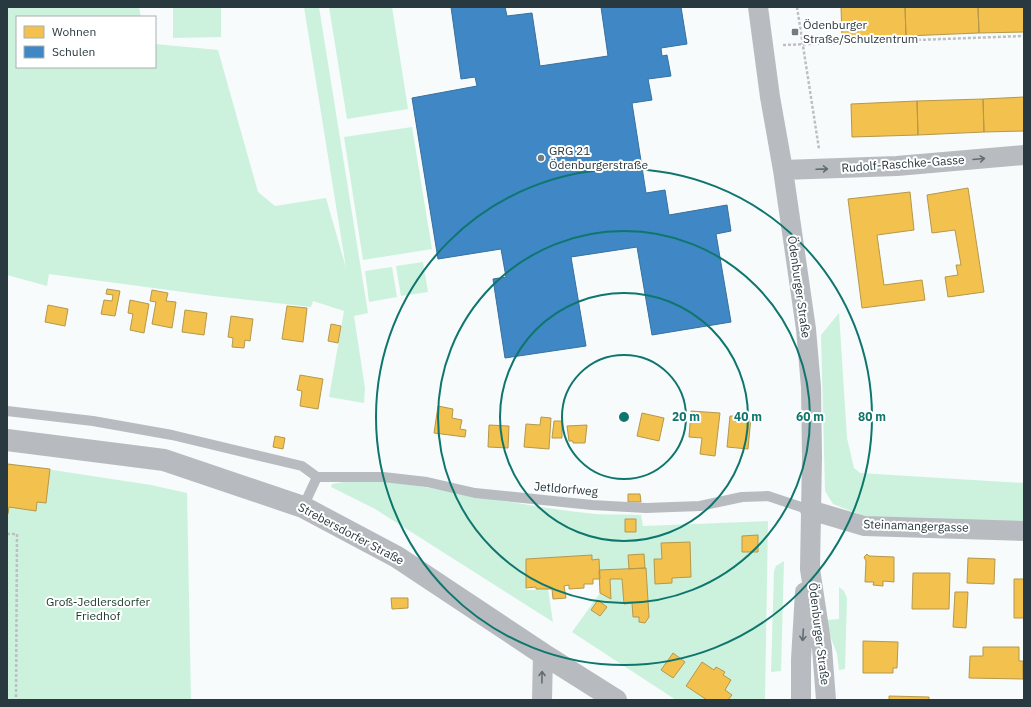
<svg xmlns="http://www.w3.org/2000/svg" width="1031" height="707" viewBox="0 0 1031 707" font-family="'IBM Plex Sans',sans-serif">
	<rect width="100%" height="100%" fill="#f7fbfc"/>
	<!-- green -->
	<path fill="#ccf2de" d="M7,7H139L141,17H17V67H155V44L218,50L258,192L275,206L326,198L346,268L304,7H319L368,313L354,316L365,388L364,403L329,397L344,311L313,301L311,307L213,296L49,274L47,286L7,275Z
		M173,7H221V37L173,38Z
		M329,7H392L408,109L347,119Z
		M412,127L432,249L363,260L344,137Z
		M423,262L428,292L401,296L396,266Z
		M392,267L397,297L369,302L365,271Z
		M839,313L847,438L854,468L860,473L1024,483V524L876,521L833,504L825,491L821,335Z
		M7,463L151,485L187,493L191,700H7Z
		M381,481C453,489 523,507 595,514C610,515 626,514 641,515L643,526L768,521L765,700H676L572,632L600,593L611,598L610,579H622L624,604L632,603L633,617H639L645,622L649,617L645,568L599,570V559L592,560V555L526,559L527,590L548,589L553,622L375,509L331,487L332,484L344,482Z
		M784,561L781,671L771,672L774,571L776,566Z
		M839,587L844,591L847,598L845,669L839,670L837,654L826,625L827,620L839,619Z"/>
	<!-- homes -->
	<path fill="#f2c14e" stroke="#b5984a" d="M841,7H905L906,36L842,39Z
		M905,7H978L979,33L906,36Z
		M978,7H1024V32L979,33Z
		M1024,97V131L984,132L983,99Z
		M983,99L984,132L918,135L917,101Z
		M917,101L918,135L852,137L851,104Z
		M968,188L984,292L948,297L945,277L958,275L956,265H961L955,230L932,233L927,195Z
		M910,192L914,230L877,235L884,285L922,280L925,300L862,308L848,199Z
		M107,289L120,291L115,316L101,314L104,300L112,301L113,295L106,294Z
		M152,290L168,293L166,301L176,302L172,328L152,324L156,302L150,301Z
		M130,300L149,304L144,333L130,330L133,314L128,313Z
		M48,305L68,309L65,326L45,322Z
		M287,306L307,308L303,342L282,339Z
		M185,310L207,313L204,335L182,332Z
		M231,316L253,319L250,341L245,340L244,348L232,347L233,338L228,337Z
		M331,324L341,326L338,343L328,341Z
		M300,375L323,379L318,409L300,406L302,391L297,390Z
		M438,406L453,409L452,418L462,420L460,429L466,430L465,437L434,433Z
		M691,411L720,413L715,456L700,454L702,438L689,437Z
		M642,413L664,418L659,441L637,436Z
		M730,416L751,417L748,449L727,447Z
		M541,417L551,418L549,449L524,447L526,424L540,425Z
		M554,421H562V438H552Z
		M489,425L509,426L508,448L488,447Z
		M587,425L585,443H573V441H569L567,426Z
		M275,436L285,438L283,449L273,447Z
		M7,464L50,469L46,503L37,502L36,511L9,507L8,514H7Z
		M628,494H640L641,502H628Z
		M625,519H636V532H625Z
		M758,535V552H742V536Z
		M690,542L691,577L672,578V583L655,584L654,559H662L661,543Z
		M644,554L645,568L629,569L628,555Z
		M867,554L869,556L894,557V582L883,581V586L873,585L874,582H865L866,561L864,557Z
		M592,555V560L599,559L600,579H593V584H584V588L569,589V585L564,586L566,598L553,599L552,589H536V587L526,588V559Z
		M968,558L995,559L994,584L967,583Z
		M646,568L649,617L645,623L639,622V617H633L632,603L624,604L622,579H610L611,599L600,593L599,570Z
		M913,573H950L949,609H912Z
		M1014,579H1024V618H1014Z
		M955,592H968L966,628L953,627Z
		M391,598H408V608L392,609Z
		M598,600L607,607L600,616L591,610Z
		M863,641L898,642L897,668H893V673H863Z
		M983,647H1019V661H1023V679L969,678L970,656H983Z
		M673,653L685,662L673,678L661,670Z
		M702,662L714,670L716,667L725,672L723,675L731,680L725,690L732,695L728,700H707L686,686Z
		M889,696L929,697V700H889Z"/>
	<!-- schools -->
	<path fill="#3f88c5" stroke="#38709d" d="M451,7H505L507,16L532,13L540,66L608,56L601,7H681L687,44L661,48L662,56L667,55L671,76L648,79L652,100L632,103L646,193L665,190L669,215L727,205L731,231L716,234L731,322L652,335L637,247L571,257L586,346L505,358L493,279L506,277L501,249L438,259L412,98L477,86L475,77L461,79Z"/>
	<g fill="none" stroke-linecap="round" stroke-linejoin="round">
		<!-- path -->
		<path stroke="#bcc0c2" stroke-width="2.5" stroke-dasharray="3 2" stroke-linecap="butt" d="M797,7L819,149
			M783,45L1024,36
			M7,534H17L16,700"/>
		<!-- lane -->
		<path stroke="#b8bcc0" stroke-width="10" d="M7,411L93,421L172,435L302,466L317,477L303,507
			M317,477H383L427,482L475,493L592,505L646,508L700,506L742,497L768,496L810,510"/>
		<!-- street -->
		<path stroke="#b8bcc0" stroke-width="20" d="M758,7L770,97L783,170L806,329L811,387L812,457L810,569L822,648L826,700
			M783,170L897,166L1024,155
			M810,510L864,526L1024,531
			M542,700L543,654
			M801,700V659L805,592"/>
		<!-- secondary -->
		<path stroke="#b7bbc0" stroke-width="22" d="M7,440L164,460L303,507L397,557L543,654L616,700"/>
	</g>
	<!-- one-way arrows -->
	<defs><path id="oneway-shaft" d="M-6 0H5M1.5-3L5.5 0L1.5 3" fill="none" stroke-width="1.6" stroke-linecap="round" stroke-linejoin="round"/></defs>
	<g stroke="#626d73">
		<use href="#oneway-shaft" transform="translate(979 159) rotate(-5)"/>
		<use href="#oneway-shaft" transform="translate(822 169) rotate(-2)"/>
		<use href="#oneway-shaft" transform="translate(803 635) rotate(94)"/>
		<use href="#oneway-shaft" transform="translate(542 677) rotate(-89)"/>
	</g>
	<!-- distance rings -->
	<g fill="none" stroke="#0f766e" stroke-width="2">
		<circle cx="624" cy="417" r="62"/>
		<circle cx="624" cy="417" r="124"/>
		<circle cx="624" cy="417" r="186"/>
		<circle cx="624" cy="417" r="248"/>
	</g>
	<!-- markers -->
	<g fill="#707d81" stroke="#fff" stroke-width="1.5">
		<rect x="791" y="28" width="8" height="8" rx="2"/>
		<circle cx="541" cy="158" r="4"/>
	</g>
	<g text-anchor="middle" stroke-width="4" stroke-linejoin="round" paint-order="stroke">
		<!-- poi labels -->
		<g font-size="12" fill="#28393f" stroke="#fff" text-anchor="start">
			<text x="803" y="29">Ödenburger<tspan x="803" dy="14">Straße/Schulzentrum</tspan></text>
			<text x="549" y="155">GRG 21<tspan x="549" dy="14">Ödenburgerstraße</tspan></text>
		</g>
		<!-- street labels -->
		<g font-size="12" fill="#28393f" stroke="#fff">
			<text transform="translate(903 164) rotate(-4)" y="4">Rudolf-Raschke-Gasse</text>
			<text transform="translate(799 287) rotate(82)" y="4">Ödenburger Straße</text>
			<text transform="translate(566 489) rotate(5)" y="4">Jetldorfweg</text>
			<text transform="translate(916 526) rotate(2)" y="4">Steinamangergasse</text>
			<text transform="translate(351 534) rotate(28)" y="4">Strebersdorfer Straße</text>
			<text transform="translate(819 634) rotate(83)" y="4">Ödenburger Straße</text>
		</g>
		<!-- park labels -->
		<g font-size="12" fill="#193c2a" stroke="#fff">
			<text x="98" y="606">Groß-Jedlersdorfer<tspan x="98" dy="14">Friedhof</tspan></text>
		</g>
	</g>
	<circle cx="624" cy="417" r="6" fill="#0f766e" stroke="#fff" stroke-width="2"/>
	<g font-size="12" text-anchor="middle" font-weight="bold" fill="#0f766e" stroke="#fff" stroke-width="4" stroke-linejoin="round" paint-order="stroke">
		<text x="686" y="421">20 m</text>
		<text x="748" y="421">40 m</text>
		<text x="810" y="421">60 m</text>
		<text x="872" y="421">80 m</text>
	</g>
	<!-- border -->
	<rect width="1031" height="707" fill="none" stroke="#28393f" stroke-width="16"/>
	<!-- legend -->
	<rect x="16" y="16" width="140" height="52" fill="#ffffff" stroke="#a9b0b2"/>
	<rect x="24" y="26" width="20" height="12" fill="#f2c14e" stroke="#a9b0b2"/>
	<text x="52" y="36" font-size="12" fill="#28393f">Wohnen</text>
	<rect x="24" y="46" width="20" height="12" fill="#3f88c5" stroke="#a9b0b2"/>
	<text x="52" y="56" font-size="12" fill="#28393f">Schulen</text>
</svg>
